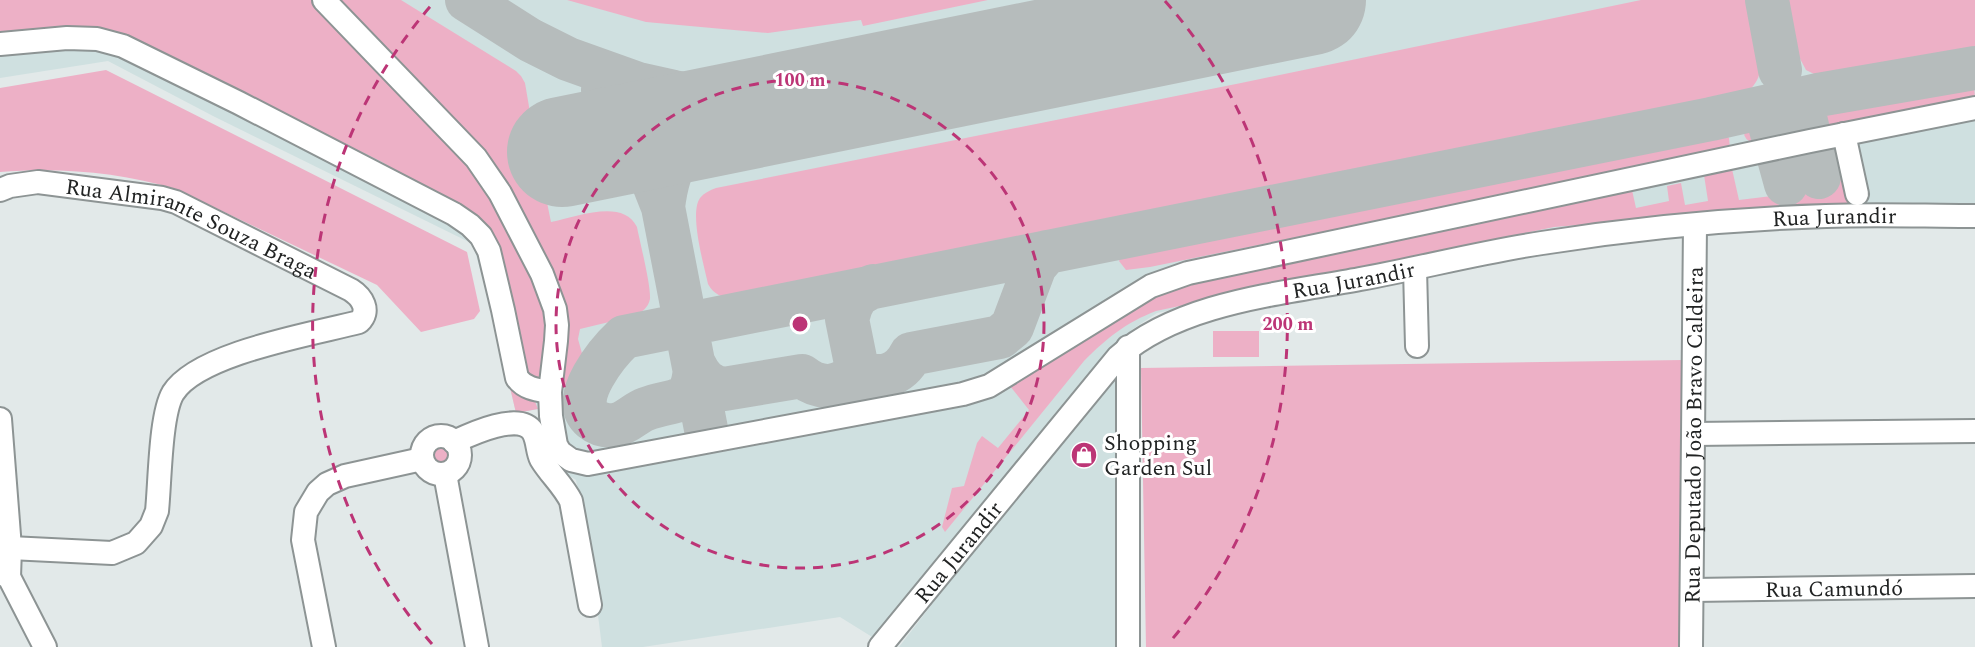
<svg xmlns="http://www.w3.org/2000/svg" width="1975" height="647" viewBox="0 0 1975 647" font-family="Spectral,serif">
	<rect width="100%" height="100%" fill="#e2e9e9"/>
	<!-- built -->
	<path fill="#cfe0e0" d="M0,0H1975V206L1853,204L1556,229L1157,313L1133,329L1108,353L877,640L840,617L643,647H602L589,544L576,480L562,471L546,452L538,409L516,413L495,323L473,244L215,117L108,61L0,78Z
		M1118,363L1126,647H899Z"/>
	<!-- green -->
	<path fill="#edb0c6" d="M0,0H312L433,124L493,197L547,310L546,365L539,383L529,379L495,249L404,176L382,162L176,60L0,39Z
		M333,0H401L516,71L521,76L525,83L534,136L515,142L524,184L542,178L551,222C577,217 623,198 637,227C640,243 651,285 650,299C648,308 642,312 634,316L580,329L578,339L583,357L572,385L558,388L537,246Z
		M567,0H988L863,26L861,20L768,33L646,22Z
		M1641,0H1750C1760,26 1776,84 1738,96L1262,194L734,299C722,297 714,295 708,284C704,265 689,214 700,198C704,193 710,190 716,188L1241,83Z
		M1784,0H1975V49L1854,74L1828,77L1816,75L1806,70L1797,53L1793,54Z
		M106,70L467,252L480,311L474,319L421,332L377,285L176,189C119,172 59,167 0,172V88Z
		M1964,79L1974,85L1975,98L1819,129L1815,123L1819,110Z
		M1779 126a10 10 0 1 1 20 0a10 10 0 1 1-20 0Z
		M1744 133a9 9 0 1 1 18 0a9 9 0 1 1-18 0Z
		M1718,130L1729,138L1730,149L1150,267L1126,270L1119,261L1124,251L1138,246Z
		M1840,149L1852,203L1554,227L1156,311C1125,323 1107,338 1084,361L945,532L942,527L952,488L964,486L977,443L982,436L998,448L1029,410L1010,386L1103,320L1189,280L1632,190L1636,208L1669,201L1667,186L1681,183L1685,205L1708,201L1704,175L1732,169L1739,200L1835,188L1828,152Z
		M1213,331H1259V357H1213Z
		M1683,360L1682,647H1146L1141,368Z
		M508,379L534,399L538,409L516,413Z
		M433 456a9 9 0 1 1 18 0a9 9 0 1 1-18 0Z"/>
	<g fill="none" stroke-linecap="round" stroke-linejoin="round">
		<!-- taxiway -->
		<path stroke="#b6bcbc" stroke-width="44" d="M467,0L530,40L568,59L638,84L674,92L700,97L771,102L898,84
			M1767,0L1780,70
			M603,90L671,130
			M1814,98L1808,103L1804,113L1819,177
			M1777,104L1771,112L1769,122L1786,184
			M629,138L646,164L663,207C670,151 685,143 731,118
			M663,207L706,429
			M695,366C693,407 676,398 646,409C635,413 626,424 614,425C606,426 598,424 592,419C568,399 609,351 624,337L1711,119L1818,95L1975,68
			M695,366C701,379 709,386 724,389L802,376C821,391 842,389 857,370C879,382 900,376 911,354L1000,337L1012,327L1035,266L1047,252
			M863,398L847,319L851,306L857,295L873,286"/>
		<!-- runway -->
		<path stroke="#b6bcbc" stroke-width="110" d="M562,152L1311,0"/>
		<defs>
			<g id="minor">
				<path d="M324,0L476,158L500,193L542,274L555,309L557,325L556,341L550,392L551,416L556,445L560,452L571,460L588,464L963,394L989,386L1151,286L1188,273L1810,141L1975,108"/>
				<path d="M0,44L67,38L97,39L123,46L239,103L454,214L470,225L481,236L489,251L503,310L517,378C525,389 538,390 550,392"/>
				<path d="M1844,134L1857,194"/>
				<path id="s1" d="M0,190L10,186L38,182L162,198L176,202L351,290C362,297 371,311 359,322C313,334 198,353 173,393C160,415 160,483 157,511L151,526L136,543L112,553L10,548"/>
				<path d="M1415,269L1417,346"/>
				<path d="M0,419L10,548L9,577"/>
				<path d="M1694,434L1975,431"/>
				<circle cx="441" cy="455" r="19"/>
				<path d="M454,442C471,434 520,411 533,432C538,440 537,451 541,459C550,474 563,485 571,501L590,605"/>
				<path d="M445,474L477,647"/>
				<path d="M0,573L9,577L45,647"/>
				<path id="s2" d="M1693,590L1975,586"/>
				<path d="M324,647L303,540L306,512L318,492L327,484L345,476L422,459"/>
				<path id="s3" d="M880,647L1118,357C1180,302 1281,294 1360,279C1421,268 1481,252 1542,243C1635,228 1731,219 1826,216C1875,214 1925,216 1975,216"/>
				<path d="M1128,647V347"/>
				<path id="s4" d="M1691,647L1695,225"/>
			</g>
		</defs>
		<!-- minor casing -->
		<use href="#minor" stroke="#8d9494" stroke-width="26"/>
		<!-- minor -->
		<use href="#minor" stroke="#fff" stroke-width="22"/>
	</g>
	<!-- distance rings -->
	<g fill="none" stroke="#bc3576" stroke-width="3" stroke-dasharray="10 8">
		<circle cx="800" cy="324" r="244"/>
		<path d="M432 644A488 488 0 0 1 435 1M1165 1A488 488 0 0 1 1168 644"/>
	</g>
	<!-- icons -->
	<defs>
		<symbol id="shop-disc" viewBox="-11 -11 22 22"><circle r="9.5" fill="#bc3576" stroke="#fff"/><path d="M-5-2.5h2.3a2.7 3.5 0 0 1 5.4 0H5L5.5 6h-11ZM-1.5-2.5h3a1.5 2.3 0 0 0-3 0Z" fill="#fff"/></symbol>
	</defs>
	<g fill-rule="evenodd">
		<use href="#shop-disc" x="1069" y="440" width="30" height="30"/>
	</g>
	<g text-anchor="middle" stroke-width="6" stroke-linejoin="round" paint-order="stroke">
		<!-- street labels -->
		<g font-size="22" fill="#212323" stroke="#fff">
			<text dy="8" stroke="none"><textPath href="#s3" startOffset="1112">Rua Jurandir</textPath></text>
			<text dy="8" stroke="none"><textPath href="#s1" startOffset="201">Rua Almirante Souza Braga</textPath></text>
			<text dy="8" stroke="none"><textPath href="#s3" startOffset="626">Rua Jurandir</textPath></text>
			<text dy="8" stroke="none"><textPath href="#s4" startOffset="212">Rua Deputado João Bravo Caldeira</textPath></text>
			<text dy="8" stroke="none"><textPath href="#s3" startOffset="123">Rua Jurandir</textPath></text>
			<text dy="8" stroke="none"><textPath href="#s2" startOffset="141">Rua Camundó</textPath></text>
		</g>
		<!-- poi labels -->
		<g font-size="22" fill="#212323" stroke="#fff" text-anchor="start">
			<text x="1104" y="450">Shopping<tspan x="1104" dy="25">Garden Sul</tspan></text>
		</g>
	</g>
	<circle cx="800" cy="324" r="9" fill="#bc3576" stroke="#fff" stroke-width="3"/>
	<g font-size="18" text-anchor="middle" font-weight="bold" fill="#bc3576" stroke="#fff" stroke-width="6" stroke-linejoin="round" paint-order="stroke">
		<text x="800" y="86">100 m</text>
		<text x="1288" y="330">200 m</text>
	</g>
</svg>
